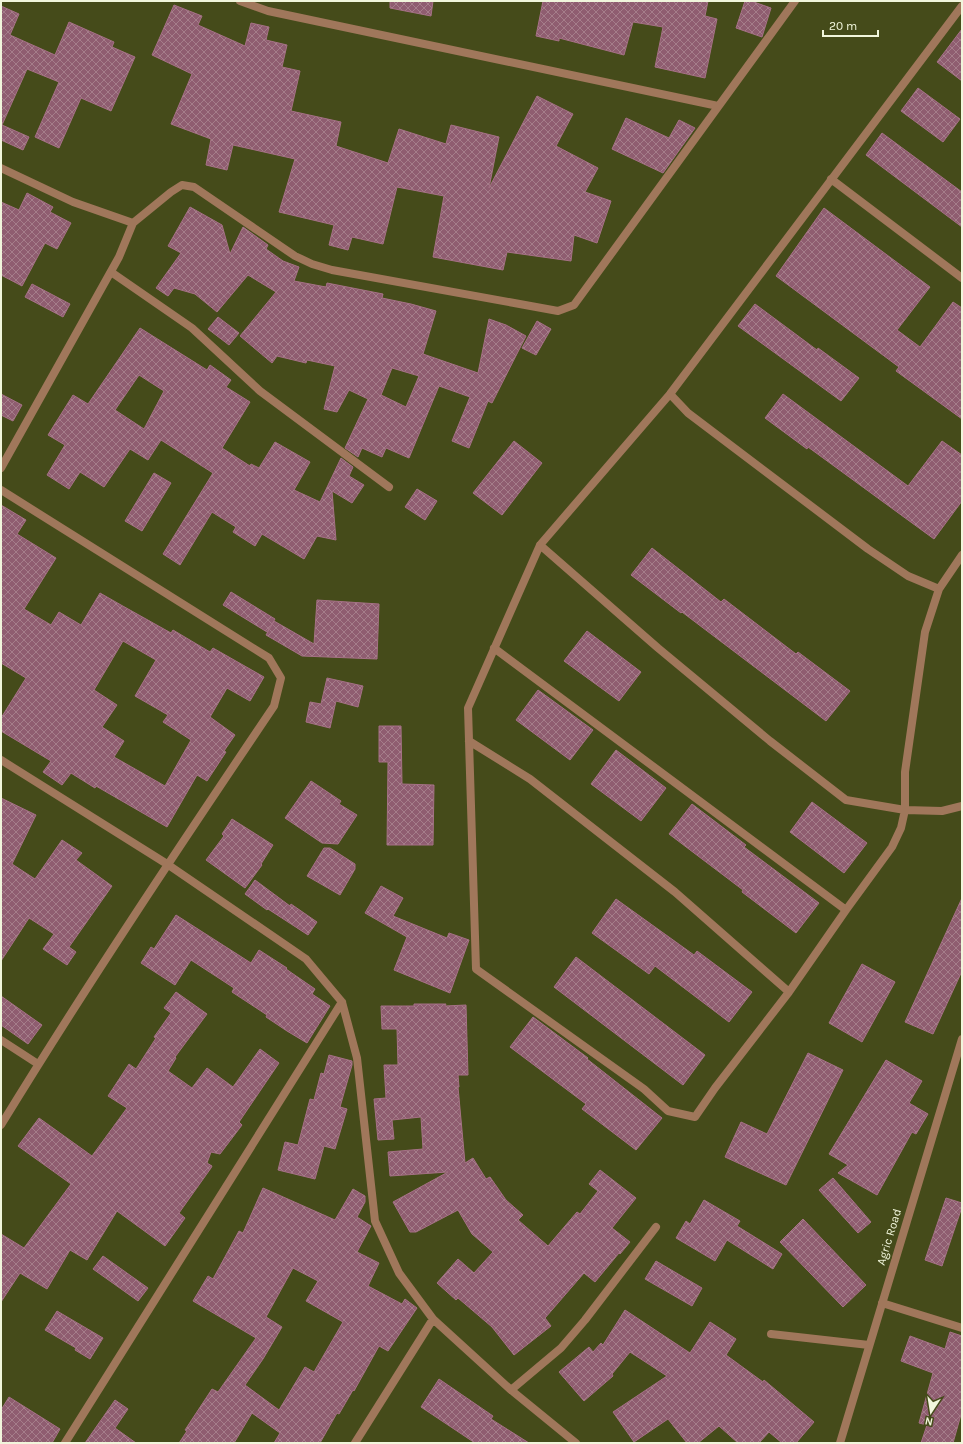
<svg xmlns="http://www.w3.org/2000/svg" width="963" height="1444" viewBox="0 0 963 1444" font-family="Karla,sans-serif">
	<defs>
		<pattern id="building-cross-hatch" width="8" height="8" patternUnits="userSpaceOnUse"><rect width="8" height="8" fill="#8f5d70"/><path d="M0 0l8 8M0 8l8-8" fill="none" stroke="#a57d8a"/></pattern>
	</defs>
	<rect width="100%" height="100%" fill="#454b1a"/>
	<!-- building -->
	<path fill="url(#building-cross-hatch)" stroke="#a57185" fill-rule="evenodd" d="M390,1H433L431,16L390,8Z
		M543,1H708L705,16L717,19L705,78L655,67L663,27L633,22L624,55L559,38V41L536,36Z
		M745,1H751L771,8L762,37L736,28Z
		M174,5L202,16L198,25L245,46L251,23L269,27L266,40L287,45L282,67L300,71L291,111L341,122L336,146L388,163L399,129L446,144L451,125L499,137L489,188L537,96L573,114L556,146L598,168L585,192L611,201L597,243L574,235L571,261L507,252L503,270L433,257L444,196L397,187L383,244L352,237L348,250L329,245L334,225L279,212L295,159L233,145L227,170L206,165L211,139L171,124L192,74L152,55Z
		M1,6L19,14L10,35L55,55L69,22L114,42L112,47L135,57L111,111L81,98L59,148L35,137L59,82L27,69L2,125L29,137L23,150L1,140Z
		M962,29V81L937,62Z
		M918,88L960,119L943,142L901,111Z
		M626,118L669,138L679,120L695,128L663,173L612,149Z
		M882,133L962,192V227L866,155Z
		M27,193L53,207L50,212L71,223L57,249L45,243L22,286L1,275V202L19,210Z
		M190,207L222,225L230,254L243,227L268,245L266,249L283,261L299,267L294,281L326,287L327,283L383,294L382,298L411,304L436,311L423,354L478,373L489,319L506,325L526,336L492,403L488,401L469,448L452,441L470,397L439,386L409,458L386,448L382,457L362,448L358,457L345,448L368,399L349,390L337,412L324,409L335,366L307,360L306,363L277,356L272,363L240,336L276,292L248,275L217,312L195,294L174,288L168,296L156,288L181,253L168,246ZM392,368L419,376L406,407L381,395Z
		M824,208L930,287L897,330L920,347L953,302L962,308V419L896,371L899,367L776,276Z
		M32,284L70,304L63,317L25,297Z
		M755,304L817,350L818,348L859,378L841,401L738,326Z
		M218,317L239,333L229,345L208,329Z
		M537,321L551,329L536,355L522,348Z
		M140,328L207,370L210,365L231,380L226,387L250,402L222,448L250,466L251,464L259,468L275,442L310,462L294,490L320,502L341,458L353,467L349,476L364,485L352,503L332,491L336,540L317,536L304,559L262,534L255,546L233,532L236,527L212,512L180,565L163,554L213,473L161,440L148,460L130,449L104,487L80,472L69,489L47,475L65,445L48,435L73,395L88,404ZM139,375L164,391L144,429L115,410Z
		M1,394L22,405L13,421L1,415Z
		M783,394L908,486L942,441L962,455V501L934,539L808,447L807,449L765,418Z
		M514,441L542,463L502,515L473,493Z
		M154,473L171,483L142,531L125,521Z
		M417,489L437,501L425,520L405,507Z
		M1,505L26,520L17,534L56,558L24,609L51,625L59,612L81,625L100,593L121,605L171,633L173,630L210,652L213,648L264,677L250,701L227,688L210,717L235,735L224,751L226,752L207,781L197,775L167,827L96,786L95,788L71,773L62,785L43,772L51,761L1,731V718L26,678L1,663ZM123,641L156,660L135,696L168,715L163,722L191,740L165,786L114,757L124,741L102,727L117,705L94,690Z
		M652,548L721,602L724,599L796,654L798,652L850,691L826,721L682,612L681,613L631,575Z
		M231,592L275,619L267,632L223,605Z
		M317,600L379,604L377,659L302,656L266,635L274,621L314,644Z
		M587,631L641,672L619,701L564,661Z
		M327,678L363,686L358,707L336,701L330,728L306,722L310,702L321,704Z
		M538,690L593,730L570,760L516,720Z
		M379,726H401L402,784L434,785L433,845H387L388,762H379Z
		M616,750L666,788L641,821L591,784Z
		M311,781L341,801L339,804L357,815L338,844L322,843L285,818Z
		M1,798L36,815L12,864L35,879L62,840L82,853L76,860L112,886L69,947L76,952L67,965L43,949L54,934L29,918L1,961Z
		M812,802L867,843L844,873L790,832Z
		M692,804L746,845L744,847L819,903L796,933L742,892L743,890L669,834Z
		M232,819L273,845L261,864L262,865L245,888L206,860L224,836L222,834Z
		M324,848H330L355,864V869L340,895L307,876Z
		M255,880L290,906L291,904L317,922L308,935L268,909L267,910L245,894Z
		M381,886L403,898L393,916L447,938L449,933L469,940L450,993L394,970L407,937L365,913Z
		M962,898V971L933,1034L905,1022Z
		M616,899L694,955L697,951L752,992L729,1022L655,966L649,974L592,933Z
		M176,915L251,963L259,950L287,968L286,969L315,989L312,994L330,1006L307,1043L287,1031L266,1017L267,1015L232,992L234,988L191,960L175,985L141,963L151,947L154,949Z
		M576,957L705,1055L683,1085L554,987Z
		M862,964L895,982L862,1042L829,1023Z
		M176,992L207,1014L175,1057L176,1058L168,1071L192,1088L207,1068L233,1087L260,1049L279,1063L239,1122L242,1125L220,1154L211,1152L207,1163L212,1166L211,1168L179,1213L185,1218L165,1246L117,1211L87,1260L70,1250L47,1289L20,1273L1,1302V1234L24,1248L71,1184L18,1146L39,1118L92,1156L127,1108L108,1096L129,1064L136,1069L156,1038L154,1037L171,1013L164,1008Z
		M1,996L42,1025L28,1044L1,1025Z
		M414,1004H446L445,1006L466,1005L468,1075H458L459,1087H458L465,1163L473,1158L486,1179L490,1177L506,1200L523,1215L518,1220L548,1246L577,1212L580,1214L598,1191L589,1184L600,1170L636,1198L612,1228L630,1242L620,1254L619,1253L595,1282L584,1273L545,1318L551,1326L514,1355L492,1327L458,1298L456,1300L437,1283L458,1259L474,1273L493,1252L472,1234L458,1210L416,1232H410L393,1202L448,1172L390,1176L388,1152L423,1149L421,1117L392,1120L394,1139L378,1140L374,1099L386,1098L384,1065H398L397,1029H382L381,1006H414Z
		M533,1017L588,1058L587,1059L662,1118L636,1150L582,1109L586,1104L510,1047Z
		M808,1053L843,1070L786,1185L725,1157L741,1122L767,1134Z
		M329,1055L352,1061V1065L340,1107L347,1109L335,1149L324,1146L315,1179L278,1170L285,1142L298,1145L310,1099L314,1100L321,1073L324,1074Z
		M886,1060L922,1081L909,1103L928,1114L916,1134L912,1132L877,1195L838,1173L848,1165L829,1154Z
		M833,1178L871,1222L858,1233L819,1190Z
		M263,1188L335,1220L353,1189L365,1196V1202L357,1217L371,1226L357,1252L379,1263L368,1286L402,1304L405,1299L417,1308L388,1351L379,1346L354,1391L353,1390L339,1414L337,1413L320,1443H274L280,1433L252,1413L234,1443H179L187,1431L185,1430L212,1389L218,1392L256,1338L193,1301L208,1276L213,1279L239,1231L243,1233ZM293,1268L318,1281L306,1301L343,1322L314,1372L305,1367L279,1410L245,1385L263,1359L282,1327L266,1317Z
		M946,1198L962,1203V1207L942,1266L925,1260Z
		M704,1200L740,1221L737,1226L782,1254L773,1269L727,1240L715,1261L676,1238L686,1221L690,1224Z
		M803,1219L866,1285L843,1307L780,1242Z
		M103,1256L148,1288L138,1301L93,1269Z
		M656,1261L702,1288L692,1306L645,1279Z
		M625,1310L690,1353L710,1322L736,1339L726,1355L763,1382L764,1380L814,1422L796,1443H782L769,1432L759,1443H738L719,1426L698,1443H687L668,1419L634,1442L613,1412L667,1376L630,1352L612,1374L613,1376L584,1401L559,1372L589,1347L593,1352L601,1343L603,1345Z
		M57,1311L103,1338L90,1359L75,1350L76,1348L45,1330Z
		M950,1332L962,1336V1411L953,1443H921L927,1425L919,1423L933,1373L901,1361L910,1336L945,1349Z
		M439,1379L493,1416L491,1419L529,1443H475L421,1407Z
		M9,1397L60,1429L52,1443H1V1410Z
		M115,1400L128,1409L115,1428L136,1443H85Z"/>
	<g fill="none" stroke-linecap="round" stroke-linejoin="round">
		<!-- service -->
		<path stroke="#a0775b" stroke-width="8" d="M771,1334L869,1345"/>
		<!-- minor -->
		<path stroke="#a0775b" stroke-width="8" d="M240,1L268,11L718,106
			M962,6L670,394L540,545L468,708L476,969L644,1089L668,1111L695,1117L715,1088L789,992L846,910L892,847L901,828L905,810V772L925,632L939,589L962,555
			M1,168L73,202L133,223
			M831,179L962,278
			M111,272L192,328L260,391L389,487
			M670,394L688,413L868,549L908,576L939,589
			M1,468L119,257L133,223L171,192L182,185L194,187L295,256L312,264L332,270L558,311L574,305L795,1
			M1,490L269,658L281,678L274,706C181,844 88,983 1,1125
			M540,545L658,648L770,741L846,800L905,810L942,811L962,806
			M494,648L846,910
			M469,741L530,779L675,892L789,992
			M1,760L167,864L306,959L342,1002L357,1058L375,1221L399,1273L433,1319L511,1390L576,1443
			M1,1040L38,1064
			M882,1303L962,1328
			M511,1390L561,1348L585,1320L656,1227
			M65,1443L342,1002
			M355,1443L433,1319"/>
		<!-- tertiary -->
		<path stroke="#a0775b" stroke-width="8" d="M840,1443L962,1039"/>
	</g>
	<g text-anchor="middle" stroke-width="3.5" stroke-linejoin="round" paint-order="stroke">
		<!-- street labels -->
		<g font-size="12" fill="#f1f6dc" stroke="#454b1a">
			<text transform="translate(889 1237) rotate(-73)" y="4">Agric Road</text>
		</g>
	</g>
	<!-- border -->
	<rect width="963" height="1444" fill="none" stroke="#f1f6dc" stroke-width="4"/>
	<!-- north arrow -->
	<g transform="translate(931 1412) rotate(192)" stroke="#454b1a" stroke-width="3" paint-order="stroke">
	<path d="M0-3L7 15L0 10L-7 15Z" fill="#f1f6dc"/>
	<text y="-6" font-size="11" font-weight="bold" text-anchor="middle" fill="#f1f6dc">N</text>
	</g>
	<!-- scale -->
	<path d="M823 30v6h55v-6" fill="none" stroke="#f1f6dc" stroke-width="2"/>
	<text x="829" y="30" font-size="12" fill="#f1f6dc" stroke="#454b1a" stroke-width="3" paint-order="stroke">20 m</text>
</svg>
